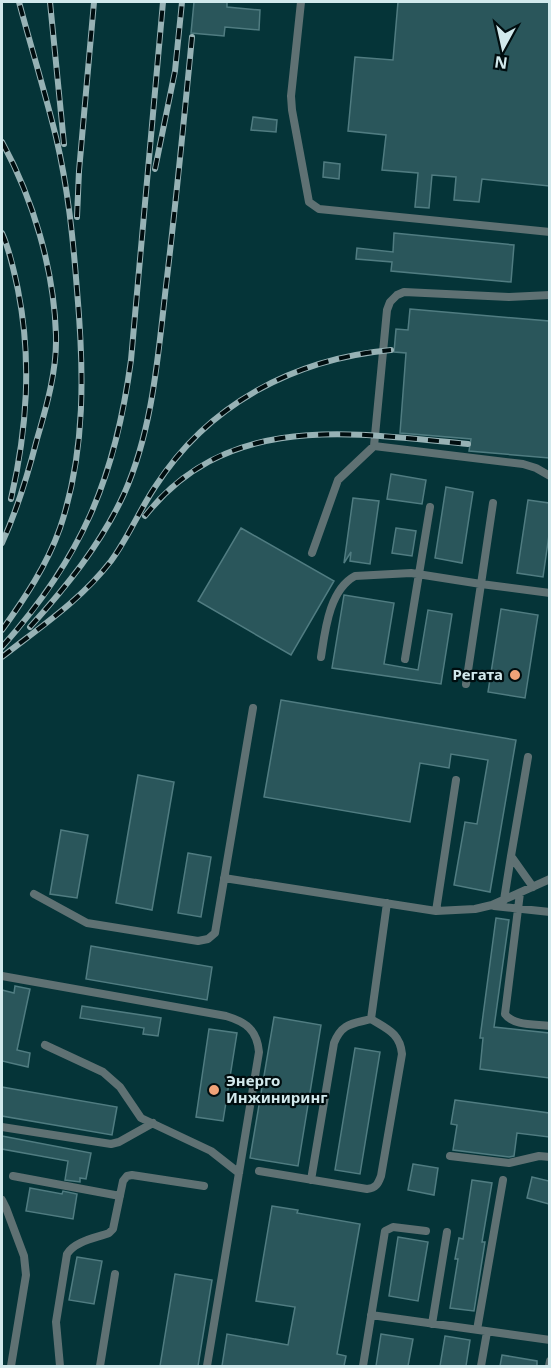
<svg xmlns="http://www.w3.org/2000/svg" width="551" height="1368" viewBox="0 0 551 1368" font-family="'Noto Sans',sans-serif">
	<rect width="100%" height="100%" fill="#032629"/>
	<!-- built -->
	<path fill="#053438" d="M2,2H549V1366H2Z"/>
	<!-- building -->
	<path fill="#2a565b" stroke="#507c81" stroke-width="1.5" d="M194,2H227V7L260,10L259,30L225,27L224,36L191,33Z
		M398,2H549V186L482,179L479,202L454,200L456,177L432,175L429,208L415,207L418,173L382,170L386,135L348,131L355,57L393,60Z
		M253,117L277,120L276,132L251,130Z
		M324,162L340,164L339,179L323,177Z
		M394,233L514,245L511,282L391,271L392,262L356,259L357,248L393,252Z
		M410,309L549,321V458L469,451L471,439L400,433L406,353L394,352L396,329L408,330Z
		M391,474L426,480L422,504L387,499Z
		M446,487L473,492L462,563L435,558Z
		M353,498L379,501L370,564L350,561L351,552L344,563Z
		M528,500L549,503V535L543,577L517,573Z
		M241,528L334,581L291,655L198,601Z
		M396,528L416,531L412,556L392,553Z
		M344,595L394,603L384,664L418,670L428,610L452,614L441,684L332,668Z
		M501,609L538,615L525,698L488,692Z
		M281,700L516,740L490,892L454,885L465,822L477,824L488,760L451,754L449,768L420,763L410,822L264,797Z
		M138,775L174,782L152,910L116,903Z
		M61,830L88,835L77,898L50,894Z
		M188,853L211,857L201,917L178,913Z
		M496,918L509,920L494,1027L549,1033V1078L480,1069L483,1038H480Z
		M91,946L212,967L207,1000L86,979Z
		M15,986L30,989L17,1050L30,1053L28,1067L2,1061V990L14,993Z
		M82,1006L161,1018L158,1036L143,1034L144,1028L80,1018Z
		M274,1017L321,1025L298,1166L250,1158Z
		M209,1029L237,1033L223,1121L196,1117Z
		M355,1048L380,1052L360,1174L335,1170Z
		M2,1087L117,1107L112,1135L2,1116Z
		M455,1100L549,1113V1137L517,1133L514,1156L509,1157L453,1150L457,1125L451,1124Z
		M2,1136L91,1153L86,1179L80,1178V1182L65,1180L68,1161L2,1149Z
		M413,1164L438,1168L434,1195L408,1190Z
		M532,1177L549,1181V1204L527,1198Z
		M472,1180L492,1183L482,1242H485L474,1311L450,1308L458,1259H455L459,1238L463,1239Z
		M30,1188L62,1194L63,1191L77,1194L73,1219L26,1211Z
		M272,1206L298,1210L297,1213L360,1224L337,1354L346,1356L344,1366H222L227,1334L288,1345L295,1307L256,1301Z
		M398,1237L428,1242L418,1301L389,1296Z
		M77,1257L102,1261L94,1304L69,1300Z
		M175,1274L212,1280L198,1366H160Z
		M381,1334L413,1339L408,1366H376Z
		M445,1336L470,1340L466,1366H440Z
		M502,1355L537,1361V1366H500Z"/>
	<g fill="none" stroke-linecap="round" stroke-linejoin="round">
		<!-- service -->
		<path stroke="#5f7173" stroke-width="8" d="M301,2L291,96L292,110L309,202L319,209L550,232
			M374,446L523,464L536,468L550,476
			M312,553L338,480L374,446L387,310L390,302L397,295L404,292L509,297L550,295
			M321,657C325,631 329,590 355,576L411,573L481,584L493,503
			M405,659L430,507
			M466,684L481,584L550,593
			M528,757L511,856L533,887
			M224,878L436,911L475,909L492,905L550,879
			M520,893L505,1014C513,1026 536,1024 550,1026
			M34,894L87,923L198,941L208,939L215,933L253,708
			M504,900L511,856
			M494,906L550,912
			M436,911L456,780
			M2,976L226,1016C246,1022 257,1030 259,1052L207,1366
			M371,1019L387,903
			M45,1045L103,1072L120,1087L141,1118L211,1151L239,1173
			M2,1127L111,1144L119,1142L153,1123
			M450,1156L509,1163L539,1156L550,1157
			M259,1171L367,1189C376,1188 378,1184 381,1176L402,1054C400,1033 387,1029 371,1019C352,1024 342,1023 334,1043L311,1180
			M13,1176L120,1196
			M2,1200L6,1208L24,1256L26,1275L11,1366
			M371,1315L550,1340
			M432,1324L447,1232
			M477,1330L503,1180
			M60,1366L56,1322L67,1254C75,1241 96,1238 109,1233L113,1229L123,1181L127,1176L132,1175L204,1186
			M100,1366L115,1274
			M363,1366L385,1231L393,1227L426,1231
			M481,1366L487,1332
			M549,1366L550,1361"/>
		<defs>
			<path id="rail" d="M50,2L64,144
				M2,142C33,199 54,269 56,335C57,370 47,405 37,439C28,474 17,510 2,543
				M155,169L175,71L182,2
				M77,217L79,171L94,2
				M2,233C10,251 14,271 18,290C32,361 27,429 11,499
				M145,516C228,411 351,433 468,444
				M30,627C66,587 101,544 124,494C153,429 158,355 166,286C176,203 184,120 192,37
				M2,630C25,598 47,565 60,528C86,451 84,370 77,290C73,238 68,188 56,137C45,92 31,47 19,2
				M2,647C82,557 115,479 131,360L163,2
				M2,657C40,627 80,601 111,561C128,538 139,511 155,487C208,404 294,359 391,350"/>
		</defs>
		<!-- rail casing -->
		<use href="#rail" stroke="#97b2b5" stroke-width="6"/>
		<!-- rail -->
		<use href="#rail" stroke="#000d0f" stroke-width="4" stroke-dasharray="11" stroke-linecap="butt"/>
	</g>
	<!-- markers -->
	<g fill="#efa378" stroke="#000d0f" stroke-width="2">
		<circle cx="515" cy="675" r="6"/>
		<circle cx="214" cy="1090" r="6"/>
	</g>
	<g text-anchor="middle" stroke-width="4.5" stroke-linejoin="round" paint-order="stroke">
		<!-- poi labels -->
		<g font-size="15" font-weight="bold" fill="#d2e9ec" stroke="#000d0f" text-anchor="end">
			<text x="503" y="680">Регата</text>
			<text x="226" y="1086" text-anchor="start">Энерго<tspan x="226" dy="17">Инжиниринг</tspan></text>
		</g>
	</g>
	<!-- border -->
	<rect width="551" height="1368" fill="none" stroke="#d2e9ec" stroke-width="6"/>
	<!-- north arrow -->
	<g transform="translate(503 48) rotate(188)" stroke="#000d0f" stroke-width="4.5" paint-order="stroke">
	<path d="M0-4.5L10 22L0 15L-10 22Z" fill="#d2e9ec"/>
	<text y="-9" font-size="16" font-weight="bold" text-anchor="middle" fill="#d2e9ec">N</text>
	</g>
</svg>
